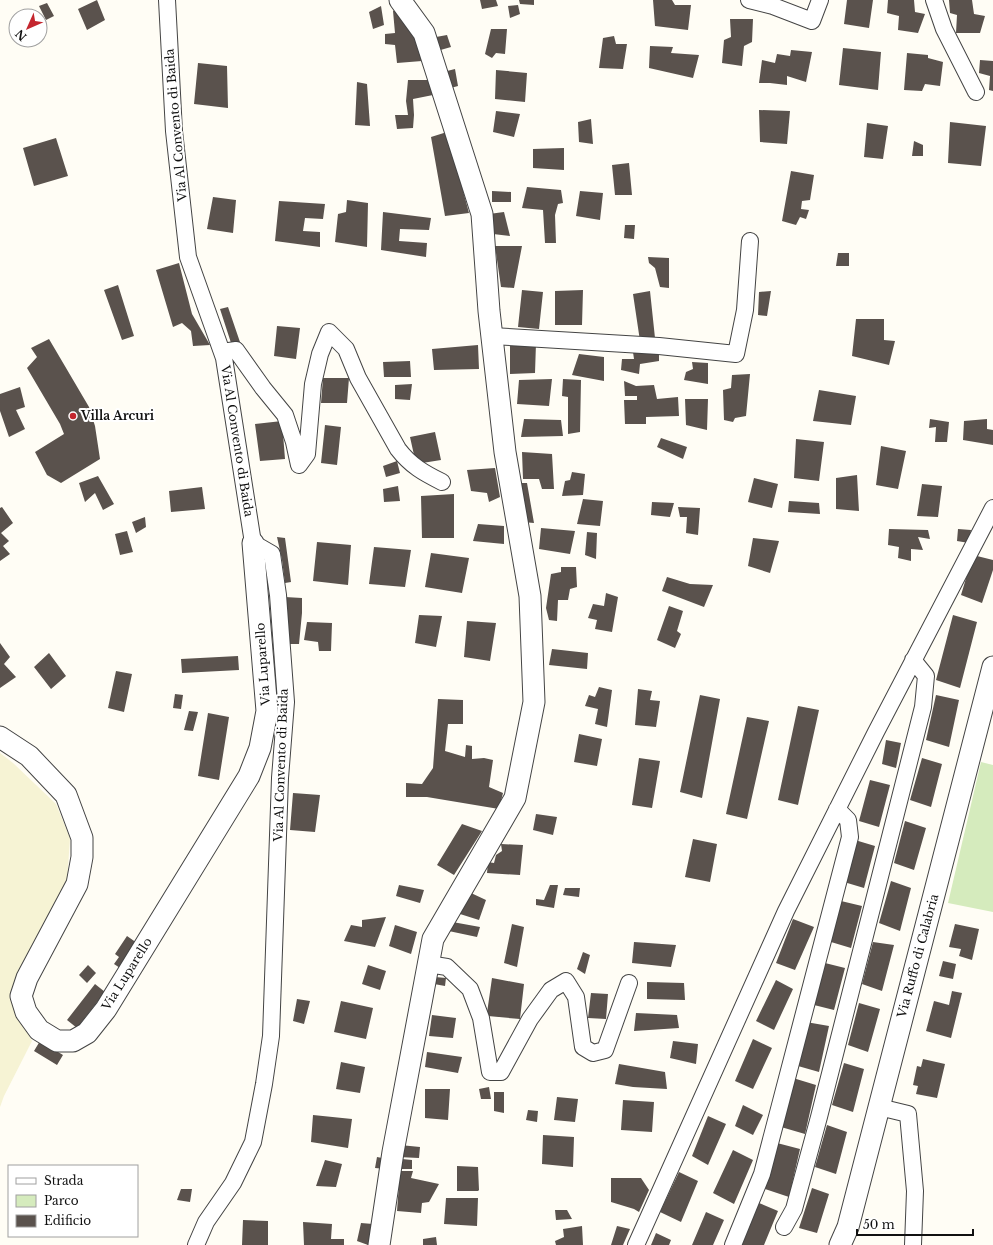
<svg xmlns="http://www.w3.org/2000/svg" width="993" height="1245" viewBox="0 0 993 1245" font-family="'Libre Baskerville',serif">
	<rect width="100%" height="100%" fill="#fffdf5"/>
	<!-- farmland -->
	<path fill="#f6f3d4" d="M0,753L13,763L56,804L70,838L67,882L15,981L13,1008L32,1041L4,1096L0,1107Z"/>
	<!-- green -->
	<path fill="#d5ebbd" d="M981,762L993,765V912L948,903Z"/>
	<!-- building -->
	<path fill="#5a524d" d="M97,0L105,20L87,30L78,9Z
		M480,0H496L498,6L482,9Z
		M519,0H534V5L520,4Z
		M653,0H672L675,5H691L688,30L655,26Z
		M847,0H873L869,28L844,24Z
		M888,0H914L915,12L925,14L918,33L898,30L899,16L887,13Z
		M949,0H972L974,14L985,16L980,33H956L957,15L950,13Z
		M47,3L54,16L46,20L39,6Z
		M518,5L520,14L510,18L508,6Z
		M381,6L384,25L373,29L369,12Z
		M401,7L419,33L422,61L397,63L395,45L385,44V34L395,33L393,11Z
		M730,19H753L752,42L744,46L742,66L722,63L724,40L731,37Z
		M491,29H507L505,54L496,53L492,58L485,54Z
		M447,35L451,47L437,51L436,37Z
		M614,36L616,44H627L623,69L599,68L603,38Z
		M650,46L673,47L671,53L699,55L693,78L649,68Z
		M843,48L881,52L878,90L839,85Z
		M791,50L812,52L806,82L787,76V85L770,83H759L762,60L775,63L777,54L790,56Z
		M907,53L928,55V58L943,62L940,86L925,84L922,91L904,90Z
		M980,60L993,61V91L989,90L990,76L979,73Z
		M198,63L227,66L228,108L194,104Z
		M455,69L458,86L447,89L443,72Z
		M496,70L527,73L525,102L495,99Z
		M408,80H430L433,95L413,99L414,115L413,128L397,129L395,115H408L406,101Z
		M357,82L367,84L370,126L355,125Z
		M759,110L790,111L787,144L760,142Z
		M496,111L520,114L514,137L493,132Z
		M591,119L593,144L579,142L578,122Z
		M950,122L986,126L981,166L948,163Z
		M867,123L888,126L883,159L864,157Z
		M447,132L459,169L461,183L469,213L445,216L431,137Z
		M56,138L68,176L34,186L23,148Z
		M914,141L923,145V156H912Z
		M564,148V170L533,168V149Z
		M629,163L632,195H615L612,165Z
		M791,171L814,175L810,200L802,201L801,209L809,210L806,219L800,217L796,225L782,221Z
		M527,187L561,190L563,203L558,204L555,215L556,243H545L543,210L522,208Z
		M492,191L511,192V202H492Z
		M580,191L603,193L600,220L576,216Z
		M213,197L236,200L233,233L207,229Z
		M347,200L368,203L367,247L335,242L338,214L346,212Z
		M279,201L325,204L323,219L305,218L303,231L320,232V247L275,241Z
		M383,212L431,218L429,230L400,229L399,241L427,243L426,257L381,250Z
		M504,212L510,236L493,234L489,214Z
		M625,225H635L634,239L624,238Z
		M495,246H522L514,288L501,287Z
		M838,253H849V266H836Z
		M648,257L669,258V288L660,287L655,268L649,263Z
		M179,263L192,314L210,345L193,346L191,331L182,323L173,327L156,270Z
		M118,285L134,336L122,340L104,290Z
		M522,290L543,292L539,329L518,327Z
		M583,290L582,325H555V291Z
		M650,291L655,338L640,341L633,294Z
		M771,291L767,316L758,315L759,292Z
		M228,307L241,345L232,346L220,309Z
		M856,319H884V340L895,341L889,365L852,356Z
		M277,326L300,328L296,359L274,356Z
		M49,339L89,407L95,426L100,459L61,483L47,475L35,452L64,434L60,424L27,368L37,357L31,348Z
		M536,343L535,373L510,374V345Z
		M478,345L479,369L434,370L432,349Z
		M659,350V361L640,364L639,374L621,370L622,359H634L633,352Z
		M579,354L604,357V381L572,375Z
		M410,361L411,377H384L383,362Z
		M692,362L708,363V384L684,380L686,372L693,369Z
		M750,374L746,416L735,418L733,422L724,420L723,390L731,388L732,375Z
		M323,378H349L347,403H321Z
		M552,379L549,406L517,404L519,380Z
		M563,379L581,380L580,432L568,434V397L562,396Z
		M624,381L636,386L654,385L657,399L678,397L679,416L646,417V424H625L624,400H637V396H625Z
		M412,384L410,400L395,399V385Z
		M20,387L25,407L16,410L25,429L9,437L0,411V394Z
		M819,390L856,396L851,425L813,421Z
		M685,399H708L707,430L686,425Z
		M524,419L561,420L563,436L521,437Z
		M930,419L949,422L947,442H935L936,427L929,428Z
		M987,419V429L993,430V445L963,440L964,421Z
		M282,421L285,459L260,461L255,424Z
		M325,425L341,427L337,465L321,463Z
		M435,432L441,460L416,464L410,437Z
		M661,438L687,447L683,459L657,447Z
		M796,439L824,442L819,481L794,478Z
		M881,446L906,451L898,489L876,485Z
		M522,452L552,454L554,489H542L539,479H523Z
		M397,461L400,473L386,477L383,466Z
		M495,468L500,497L489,502L487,493L471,491L467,470Z
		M572,472L585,474L583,495L562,496L565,481L570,480Z
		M857,475L859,511L836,509V478Z
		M98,476L114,504L103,510L95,493L85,502L79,483Z
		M754,478L778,484L772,508L748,502Z
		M519,483H527L534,523L523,522Z
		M922,484L942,486L938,517L917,516Z
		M398,486L400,501L384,502L383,489Z
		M202,487L205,509L171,512L169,491Z
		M454,494V538H422L421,496Z
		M583,499L603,501L600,526L577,524Z
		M789,501L819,503L820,514L788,512Z
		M652,502L674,503L670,517L651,515Z
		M2,507L13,523L1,533L9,541L3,546L10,554L0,561V508Z
		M678,507L700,508L698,535L686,533L687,517H680Z
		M145,517L146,527L136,533L132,522Z
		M478,524L504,526V544L473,541Z
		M541,528L575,531L570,554L539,549Z
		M889,529L928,530L930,539L918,537L923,550L911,549V561L898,558L899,547L888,545Z
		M958,529L971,530L969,543L957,541Z
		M127,531L133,552L120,555L115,534Z
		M587,532L597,533L596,559L585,555Z
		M277,537L285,538L291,582L285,583L282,560Z
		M753,538L779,541L770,573L748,566Z
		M317,542L351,545L348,585L313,581Z
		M374,547L411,550L405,587L369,584Z
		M431,553L469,558L462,593L425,587Z
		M973,555L993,560V570L982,603L961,595Z
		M561,567H576L577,587L570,589L568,600H558L557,621L549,620L546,608L551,574L561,572Z
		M667,577L690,584L713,585L704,607L662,591Z
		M606,593L618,597L612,632L595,629L597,620L588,618L593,604L604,606Z
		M285,597L302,598V613L299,644H288Z
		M669,606L683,611L677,631L681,634L675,648L657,640Z
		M419,615L442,616L436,647L415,643Z
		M953,615L977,622L960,688L936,680Z
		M467,621L496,623L490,661L464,657Z
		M307,622L332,623L331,651H319L318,642L304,640Z
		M0,643L10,657L4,664L16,677L0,688Z
		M552,649L588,653L587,669L549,665Z
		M49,653L66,676L51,689L34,667Z
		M238,656L239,670L182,673L181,659Z
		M116,671L132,674L124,712L108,708Z
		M599,687L612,690L607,727L595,724L598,709L585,706L589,695L595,697Z
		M638,689L652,691L650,700L660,701L656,727L635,725Z
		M175,694L183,695L181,709L173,708Z
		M700,695L720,699L702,798L680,792Z
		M936,695L959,700L949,747L926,740Z
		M438,699L463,700V724H448L445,751L465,757L466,745L472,746V759L484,758L493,760L489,787L503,793L499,809L427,797H406V783L422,784L433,768Z
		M798,706L819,710L798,805L778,800Z
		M189,711L198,712L193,731L184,730Z
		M208,713L229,717L219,780L198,776Z
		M747,717L769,721L747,819L726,814Z
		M579,734L602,739L597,766L574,762Z
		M886,740L901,743L896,768L882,764Z
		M639,758L660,761L652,808L632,805Z
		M922,758L942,764L931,807L910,800Z
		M870,780L890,785L879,827L859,821Z
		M293,793L320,795L315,832L290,830Z
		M536,814L557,817L553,835L533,830Z
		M905,821L926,828L914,870L894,863Z
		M462,824L482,831L454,875L437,865Z
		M693,839L717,844L710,882L685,877Z
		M855,840L875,846L864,888L844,882Z
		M501,844L523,845L520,875L487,873L488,862L494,863L496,855L502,851Z
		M891,881L911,888L900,931L879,923Z
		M399,885L424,890L420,903L396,896Z
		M550,885H558L554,908L536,905V899L544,900Z
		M565,888H580L579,897L563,895Z
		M471,893L486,900L479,920L460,914Z
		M841,901L862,906L851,948L831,942Z
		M386,917L375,947L344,941L351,925L362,927V920Z
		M793,919L814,927L795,970L776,963Z
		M447,921L480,927L477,937L444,930Z
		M512,924L524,927L517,967L504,963Z
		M955,924L979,929L972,960L959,956L961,949L949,947Z
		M395,925L417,932L411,954L389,946Z
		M127,936L137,943L120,968L114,964L119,957L115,954Z
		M634,942L676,945L671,967L632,963Z
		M873,942L894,945L882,991L862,984Z
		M583,952L590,955L585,974L577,969Z
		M943,961L956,964L953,979L939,976Z
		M825,963L845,968L834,1010L814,1005Z
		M88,965L96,973L87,983L79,975Z
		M368,965L386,971L380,990L362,984Z
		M435,977L446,978L445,986L434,984Z
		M492,978L524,984L520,1019L488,1016L487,1013Z
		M776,980L793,989L774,1030L756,1021Z
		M647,982L684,983L685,1000L647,999Z
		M95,984L105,992L77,1028L67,1020Z
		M952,991L962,993L951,1038L926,1031L934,1001L949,1005Z
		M591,993L608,994L606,1019L588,1018Z
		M297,999L310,1001L304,1024L293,1021Z
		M341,1001L373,1008L366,1039L334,1032Z
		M859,1003L880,1009L868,1052L848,1045Z
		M636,1013L677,1015L679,1028L634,1031Z
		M432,1015L456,1018L453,1038L429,1036Z
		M806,1022L829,1026L819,1072L798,1066Z
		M753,1039L772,1048L753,1089L735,1081Z
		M40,1041L63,1055L57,1065L34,1051Z
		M673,1041L698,1044L696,1064L670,1058Z
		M427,1052L462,1057L458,1073L425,1067Z
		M923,1059L945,1064L937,1098L916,1094L918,1086L913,1085L917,1066L921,1067Z
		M341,1062L365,1067L360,1093L336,1089Z
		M844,1063L864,1069L853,1112L832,1105Z
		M619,1064L665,1072L667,1089L633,1087L615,1084Z
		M793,1078L816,1085L805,1134L781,1127Z
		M489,1087L491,1099H481L479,1089Z
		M425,1089H450L448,1120L425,1118Z
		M494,1092H504V1113L494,1111Z
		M557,1097L578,1099L575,1122L554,1120Z
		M623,1100L654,1102L652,1132L621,1130Z
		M743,1105L763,1115L753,1135L735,1126Z
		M528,1110L538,1111L537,1122L526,1120Z
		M313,1115L352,1119L348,1148L311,1142Z
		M708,1116L726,1124L708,1165L692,1156Z
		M827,1125L847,1132L836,1174L815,1167Z
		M543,1135L574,1137L573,1167L542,1164Z
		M777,1143L800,1149L789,1197L765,1189Z
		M400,1145L420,1147L419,1158L398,1157Z
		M733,1150L753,1160L734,1204L713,1193Z
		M377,1157L387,1159L386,1169L375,1168Z
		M402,1159L412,1160V1169H400Z
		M325,1160L342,1164L336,1187L316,1186Z
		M457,1166L478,1167L479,1190L478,1191H457Z
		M400,1171H413L411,1178L439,1184L429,1202L422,1203L421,1213L397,1211Z
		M679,1172L698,1181L681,1222L660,1212Z
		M611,1178H641L649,1190L639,1212L634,1209L611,1202Z
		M812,1188L829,1194L817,1233L799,1228Z
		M181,1189H192L190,1202L177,1200Z
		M446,1198H478L477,1226L444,1224Z
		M759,1203L778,1211L764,1245H742Z
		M555,1210H567L572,1219L556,1220Z
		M706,1212L724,1220L713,1245H692Z
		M243,1220L268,1221V1245H242Z
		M303,1222L332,1224L331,1239H344V1245H304Z
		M361,1223L373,1224L368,1245L357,1241Z
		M582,1226L583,1245H556L555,1241L564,1237L563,1229Z
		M617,1226L630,1229L623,1245H611Z
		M656,1233L671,1240L669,1245H651Z
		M436,1237L437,1245H423V1239Z"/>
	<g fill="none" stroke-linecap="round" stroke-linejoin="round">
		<defs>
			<path id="minor" d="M167,0L174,131L188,257L224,358L253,543L272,554L278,595L286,702L280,778L271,1036L264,1084L253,1142L233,1183L206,1222L196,1245
				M749,0L773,6L812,21L820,0
				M934,0L944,29L976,92
				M492,336L659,346L736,354L745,310L750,241
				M222,352L236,350L263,388L285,415L294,442L299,465L307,454L313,384L320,354L329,332L346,349L358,378L398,449C411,466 424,473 442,482
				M428,964L447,967L470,989L481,1018L490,1072H501L530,1019L551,990L566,981L576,997L583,1047L593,1053L605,1050L629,983
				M879,1107L908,1114L915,1191L913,1245
				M784,1227L794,1209L819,1117L923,707L926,676L913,660
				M636,1245L786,911L876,732L993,508
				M733,1245L762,1174L850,837L848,820L837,809"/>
			<path id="tertiary" d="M0,737L29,756L66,795L82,838V857L77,884L27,978L21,996L26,1012L39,1030L57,1041H73L87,1033L106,1009L249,776L260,748L267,711L253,543
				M379,1245L393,1152L433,939L515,798L534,702L530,596L505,452L489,311L482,214L424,33L400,0
				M840,1245L848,1227L993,667"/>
		</defs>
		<!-- minor casing -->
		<use href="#minor" stroke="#444" stroke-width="18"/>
		<!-- tertiary casing -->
		<use href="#tertiary" stroke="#444" stroke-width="23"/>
		<!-- minor -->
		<use href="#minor" stroke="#fff" stroke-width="16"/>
		<!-- tertiary -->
		<use href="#tertiary" stroke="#fff" stroke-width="21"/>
	</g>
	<!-- markers -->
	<circle fill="#c4262e" stroke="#fff" stroke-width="1.5" cx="73" cy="416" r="4"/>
	<g text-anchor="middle" stroke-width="4" stroke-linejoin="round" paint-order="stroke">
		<!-- street labels -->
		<g font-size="12" fill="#111" stroke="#fff">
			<text transform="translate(176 125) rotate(-95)" y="4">Via Al Convento di Baida</text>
			<text transform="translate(237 441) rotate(81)" y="4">Via Al Convento di Baida</text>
			<text transform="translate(263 664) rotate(-94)" y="4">Via Luparello</text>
			<text transform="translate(281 765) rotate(-88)" y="4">Via Al Convento di Baida</text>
			<text transform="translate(918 956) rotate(-75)" y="4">Via Ruffo di Calabria</text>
			<text transform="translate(127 974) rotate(-58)" y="4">Via Luparello</text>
		</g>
		<!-- poi labels -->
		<g font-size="12" font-weight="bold" fill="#111" stroke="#fff" text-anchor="start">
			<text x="81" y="420">Villa Arcuri</text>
		</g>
	</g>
	<!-- legend -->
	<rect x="8" y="1165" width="130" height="72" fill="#ffffff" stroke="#a0a0a0"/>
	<rect x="16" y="1178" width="20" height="6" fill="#ffffff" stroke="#a0a0a0"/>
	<text x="44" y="1185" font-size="12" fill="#111111">Strada</text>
	<rect x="16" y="1195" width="20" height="12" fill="#d5ebbd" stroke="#a0a0a0"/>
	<text x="44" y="1205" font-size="12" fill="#111111">Parco</text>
	<rect x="16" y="1215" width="20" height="12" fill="#5a524d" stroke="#a0a0a0"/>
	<text x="44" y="1225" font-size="12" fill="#111111">Edificio</text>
	<!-- north arrow -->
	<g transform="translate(28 28) rotate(225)"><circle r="19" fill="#ffffff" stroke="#a0a0a0"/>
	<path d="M0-3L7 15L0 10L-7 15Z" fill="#c4262e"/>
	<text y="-6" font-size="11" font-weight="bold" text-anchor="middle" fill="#111111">N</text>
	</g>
	<!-- scale -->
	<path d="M857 1229v6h116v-6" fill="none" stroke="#111111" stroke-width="2"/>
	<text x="863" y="1229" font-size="12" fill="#111111" stroke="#ffffff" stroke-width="3" paint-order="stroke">50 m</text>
</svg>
